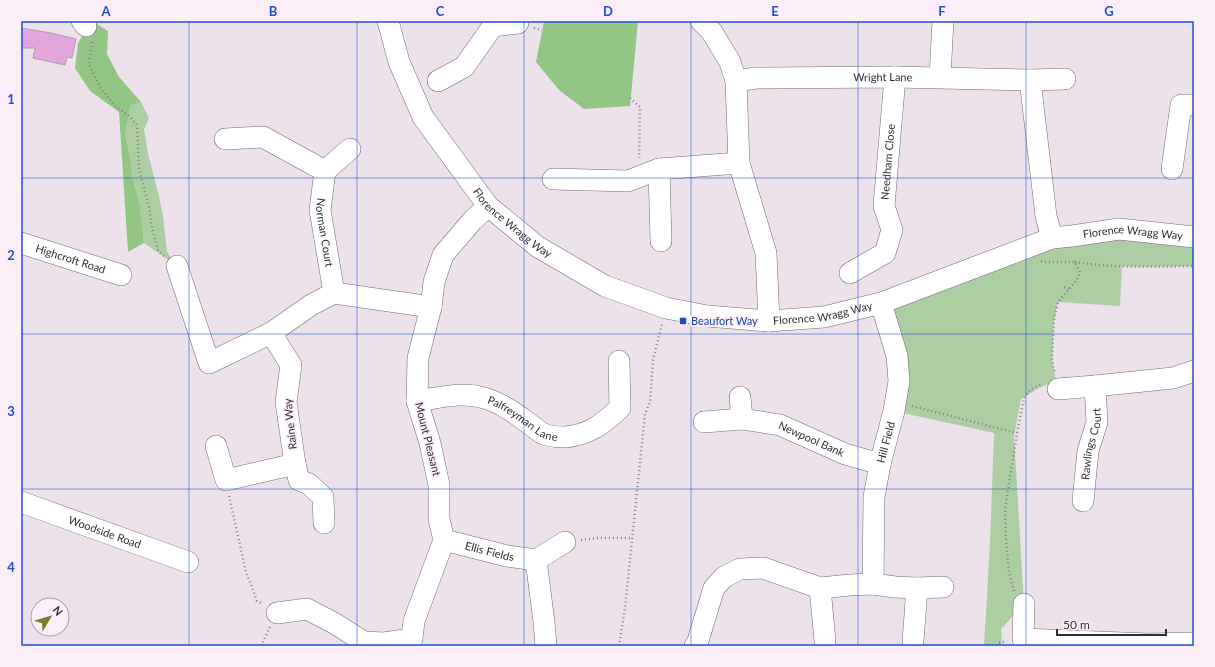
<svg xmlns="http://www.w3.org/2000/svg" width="1215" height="667" viewBox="0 0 1215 667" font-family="Lato,sans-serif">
	<rect width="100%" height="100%" fill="#ede1ec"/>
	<!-- green -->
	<path fill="#adcea3" d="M141,102L149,118L144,129L148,154L159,196L163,216L167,252L177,266L144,243L140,208L133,179L130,157L125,133L131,105Z
		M1072,236L1194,237V266L1143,267L1122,266L1120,306L1058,302L1054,320L1052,360L1056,381L1039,388L1021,399L1014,436L1024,604L1001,629L1002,646H984L990,543L994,433L894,411L881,303Z"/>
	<!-- forest -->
	<path fill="#93c584" d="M92,21L108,31L107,54L119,77L141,102L131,105L125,133L130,157L133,179L140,207L144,243L128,252L119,112L90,91L75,68L78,43Z
		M544,21H638L630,106L584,109L559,90L536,62Z"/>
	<!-- building -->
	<path fill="#e2a5dc" stroke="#aba0aa" d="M21,28L51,33L76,39L72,58L67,57L65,65L33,58L35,48H21Z"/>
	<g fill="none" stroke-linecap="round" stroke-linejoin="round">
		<defs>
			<g id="minor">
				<path d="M82,21L86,26"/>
				<path id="s1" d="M388,21L399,62L423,117L488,206L538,247L605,286L666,308L707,316L769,321L824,317L881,303L1052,238L1072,236L1119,229L1194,237"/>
				<path d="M701,21L712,32L730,62L736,81L739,163L766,253L769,321"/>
				<path d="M940,77L943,21"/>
				<path d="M1030,80L1046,216L1052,238"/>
				<path d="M438,81L464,67L493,26L518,23"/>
				<path id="s2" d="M736,81L756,78L895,77L1030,80L1065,79"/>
				<path d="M225,139L263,137L325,171L350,149"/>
				<path d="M659,169L661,241"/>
				<path d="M1172,169L1181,105H1194"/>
				<path id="s3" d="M325,171L320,210L334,293"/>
				<path d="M553,179L628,181L659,169L739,163"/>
				<path id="s4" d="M21,243L121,275"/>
				<path d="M177,266L209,363L271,333"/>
				<path id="s5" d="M850,273L885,253L892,230L884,206L895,77"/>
				<path d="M1058,389L1095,386L1173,378L1194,371"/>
				<path d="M740,397L742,419"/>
				<path id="s6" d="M417,401C439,398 462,391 484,398C502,403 516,414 531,425C535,428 539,432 544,434C550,437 558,437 565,437C589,435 603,424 620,408L619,361"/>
				<path id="s7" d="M704,422L742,419L780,425L845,454L880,464"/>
				<path d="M216,446L226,480L295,464L286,402L291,365L271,333L311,305L334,293L431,307"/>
				<path d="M295,464L299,480L309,484L323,497L324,523"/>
				<path id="s8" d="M1083,501L1088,451L1097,422L1095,386"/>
				<path id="s9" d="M21,502L188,562"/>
				<path id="s10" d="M444,540L507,556L536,560L565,542"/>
				<path d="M536,560L544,622L546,646"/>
				<path id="s11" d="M873,584L874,497L880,464L894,411L899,381L897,356L881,303"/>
				<path d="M820,588L825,641"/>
				<path d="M1024,604L1023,639L1148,644L1194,643"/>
				<path d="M277,613L307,609L334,623L364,642L384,643L412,639L414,621L444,540L439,519V485L430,443L417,401L418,358L431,307L434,282L443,255L472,221L488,206"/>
				<path d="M913,641L917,588"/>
				<path d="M695,646L697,644L714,588L724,577L740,569L763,568L820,588L850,585L873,584L895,587L917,588L943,587"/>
			</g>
		</defs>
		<!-- minor casing -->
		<use href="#minor" stroke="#736871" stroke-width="22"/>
		<!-- path -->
		<path stroke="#898289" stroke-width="2.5" stroke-dasharray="1 3" stroke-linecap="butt" d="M534,28L542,30
			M92,42L89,64L100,87L114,105L129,116L137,125L139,169L149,207L152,228L158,250L164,256
			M630,98L640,107L639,158
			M1041,261L1045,262H1075L1080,272L1077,280L1058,302L1054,320L1052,360L1055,373
			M1075,262C1115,268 1155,267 1194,266
			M1064,287L1069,289
			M912,406L1017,433
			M229,496L246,572L257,601L263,604
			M581,540L597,538H633
			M1014,591L1009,572L1006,539L1005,509L1017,433L1024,398L1031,389L1042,384
			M261,646L270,627
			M619,646L625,608L645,414L650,402L653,360L662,324
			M998,646V643L1007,641"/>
		<!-- minor -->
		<use href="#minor" stroke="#fff" stroke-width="21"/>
	</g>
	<!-- grid -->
	<path fill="none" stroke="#1d4ed8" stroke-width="1" stroke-opacity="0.55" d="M189,21V646M357,21V646M524,21V646M691,21V646M858,21V646M1026,21V646M21,178H1194M21,334H1194M21,489H1194"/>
	<!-- markers -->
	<rect fill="#1a4fb4" stroke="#fbeef9" stroke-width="1.5" x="679" y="317" width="8" height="8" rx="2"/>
	<g text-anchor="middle" stroke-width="4" stroke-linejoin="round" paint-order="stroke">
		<!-- street labels -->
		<g font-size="11" fill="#312d31" stroke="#fbeef9">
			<text dy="4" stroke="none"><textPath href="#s2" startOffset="147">Wright Lane</textPath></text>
			<text dy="4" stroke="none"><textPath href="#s5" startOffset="134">Needham Close</textPath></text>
			<text dy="4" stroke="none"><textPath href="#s1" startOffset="242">Florence Wragg Way</textPath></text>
			<text dy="4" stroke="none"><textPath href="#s3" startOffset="62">Norman Court</textPath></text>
			<text dy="4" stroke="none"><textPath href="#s1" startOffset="902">Florence Wragg Way</textPath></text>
			<text dy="4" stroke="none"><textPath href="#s4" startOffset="52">Highcroft Road</textPath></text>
			<text dy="4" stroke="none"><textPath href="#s1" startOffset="578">Florence Wragg Way</textPath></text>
			<text dy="4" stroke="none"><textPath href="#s6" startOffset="112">Palfreyman Lane</textPath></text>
			<text transform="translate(290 424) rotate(-96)" y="4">Raine Way</text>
			<text transform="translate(428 439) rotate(76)" y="4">Mount Pleasant</text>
			<text dy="4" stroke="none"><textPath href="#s7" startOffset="111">Newpool Bank</textPath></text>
			<text dy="4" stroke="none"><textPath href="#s11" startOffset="143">Hill Field</textPath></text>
			<text dy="4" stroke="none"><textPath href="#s8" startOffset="58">Rawlings Court</textPath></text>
			<text dy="4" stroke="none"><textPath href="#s9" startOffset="89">Woodside Road</textPath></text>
			<text dy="4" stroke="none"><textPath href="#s10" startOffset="47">Ellis Fields</textPath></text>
		</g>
		<!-- transit labels -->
		<g font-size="11" fill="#164399" stroke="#fbeef9" text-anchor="start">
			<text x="691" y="325">Beaufort Way</text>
		</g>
	</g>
	<!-- border -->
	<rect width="1215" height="667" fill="none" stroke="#fbeef9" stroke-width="44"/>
	<!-- north arrow -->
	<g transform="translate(50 617) rotate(52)"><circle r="19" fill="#fbeef9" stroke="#aaa1a9"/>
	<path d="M0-3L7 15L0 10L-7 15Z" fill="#777f2a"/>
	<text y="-6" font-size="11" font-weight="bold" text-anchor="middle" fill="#312d31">N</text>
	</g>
	<!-- scale -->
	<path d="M1057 629v6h109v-6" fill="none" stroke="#312d31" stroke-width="2"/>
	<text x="1063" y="629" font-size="12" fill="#312d31" stroke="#fbeef9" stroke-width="3" paint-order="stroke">50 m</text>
	<rect x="22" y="22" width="1171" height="623" fill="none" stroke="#1d4ed8" stroke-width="1.5"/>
	<g font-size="13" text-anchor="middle" font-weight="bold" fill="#1d4ed8">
		<text x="106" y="16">A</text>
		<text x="273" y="16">B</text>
		<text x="440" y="16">C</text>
		<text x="608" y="16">D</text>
		<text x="775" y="16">E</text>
		<text x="942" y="16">F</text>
		<text x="1109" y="16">G</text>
		<text x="11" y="104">1</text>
		<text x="11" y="260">2</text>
		<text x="11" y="416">3</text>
		<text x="11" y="572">4</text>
	</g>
</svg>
